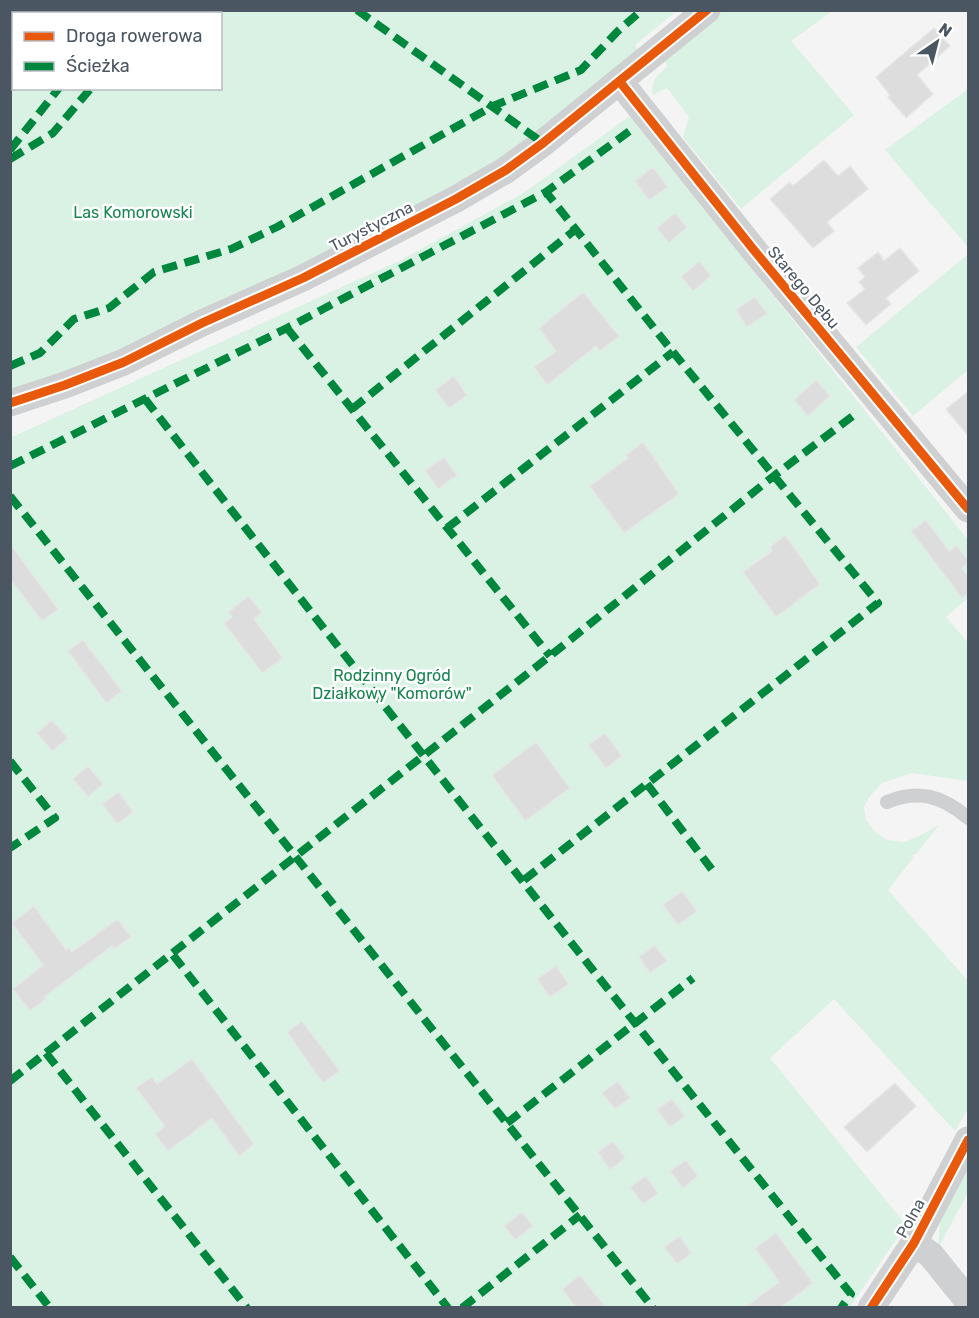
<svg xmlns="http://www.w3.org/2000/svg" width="979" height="1318" viewBox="0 0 979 1318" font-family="Rubik,sans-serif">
	<rect width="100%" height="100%" fill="#f4f4f4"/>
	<!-- green -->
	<path fill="#d9f2e3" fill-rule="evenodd" d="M11,11H677L635,45L639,52L537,136L452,190L149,341L11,392ZM14,14H220V88H14Z
		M722,11H832L791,41L854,115L741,209L683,137L689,117L667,88L653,95C650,80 658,75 668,66L663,59Z
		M968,89V247L885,150Z
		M630,116L968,540V598L946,617L968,643V781L912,773L882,783L870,796L864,807L866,820L875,832L887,840L904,842L919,836L939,825L916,854L912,855L913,858L888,890L968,981V1109L955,1131L834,999L770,1058L906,1225L850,1307H11L10,438L399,261L525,192Z
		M968,254V370L913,416L856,347Z
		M968,1162V1193L938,1248L940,1220Z"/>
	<!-- building -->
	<path fill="#ddddde" stroke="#e5e6e7" stroke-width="1.5" d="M934,28L950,46L917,75L933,94L906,118L888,97L890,95L876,77Z
		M824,160L838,176L850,166L868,189L827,222L834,231L813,248L770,199L790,182L793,186Z
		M653,167L668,187L649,200L635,181Z
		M675,213L687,227L669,243L657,228Z
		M900,248L919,271L886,298L891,304L866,325L847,303L865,289L859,282L865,277L858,268L878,252L884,261Z
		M699,261L711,276L693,291L681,277Z
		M583,292L619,336L600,351L596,346L547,385L534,367L556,351L539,328Z
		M755,297L767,314L747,327L736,310Z
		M454,376L467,395L449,408L435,390Z
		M816,380L830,396L808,416L794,400Z
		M969,391V437L946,409Z
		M643,442L679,494L624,533L590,486L628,458L626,455Z
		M444,457L457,475L438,489L425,471Z
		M926,520L949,551L957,546L969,561L962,568L969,577V593L962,598L911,531Z
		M785,535L820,584L776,617L743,572L772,551L770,547Z
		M10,544L58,609L42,621L10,579Z
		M249,596L262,613L254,619L283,658L262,673L224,623L232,617L228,612Z
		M83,640L122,691L106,703L68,651Z
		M52,720L68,738L52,751L37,733Z
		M605,733L622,756L606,768L588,745Z
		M536,742L570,788L525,821L492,775Z
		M88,766L103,784L88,797L73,779Z
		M119,792L133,812L117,824L102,804Z
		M682,891L697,911L678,925L663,905Z
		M34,906L66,950L69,948L72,952L118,919L131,937L114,949L112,946L44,997L46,999L30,1011L13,989L43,965L12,923Z
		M655,945L667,961L650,973L639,957Z
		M556,966L569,984L550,997L537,979Z
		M302,1021L340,1071L323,1083L287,1032Z
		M192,1059L254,1144L239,1156L212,1118L168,1151L155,1134L165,1126L136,1088L152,1077L157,1084Z
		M618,1081L630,1098L615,1109L602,1093Z
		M895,1083L916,1106L867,1152L844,1127Z
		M672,1099L685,1116L670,1127L657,1110Z
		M613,1141L625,1158L610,1170L598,1152Z
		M686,1160L698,1176L683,1188L670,1171Z
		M646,1176L658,1193L643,1204L630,1187Z
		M522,1212L533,1226L515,1240L504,1226Z
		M776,1233L813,1283L780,1308H744L779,1282L755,1248Z
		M679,1236L692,1253L677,1264L664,1247Z
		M580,1275L606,1308H576L562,1289Z"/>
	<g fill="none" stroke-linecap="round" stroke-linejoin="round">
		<!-- service -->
		<path stroke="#ced0d2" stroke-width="14" d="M887,802C918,789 943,796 968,818"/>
		<!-- minor -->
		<path stroke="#ced0d2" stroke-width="27" d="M620,82L753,249L968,509
			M10,403L65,385L124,362L202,323L303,278L456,199L506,170L543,143L707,10
			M914,1243L931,1255L968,1301
			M871,1308L914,1243L968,1140"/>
		<!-- quiet -->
		<path stroke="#00873e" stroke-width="8" stroke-dasharray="15 8" stroke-linecap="butt" d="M357,10L543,143
			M99,14L101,10
			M145,14L147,10
			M10,150L59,88
			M10,159L53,133L91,88
			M287,328L550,656
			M10,366L40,353L74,319L109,308L154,272L231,249L277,227L493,106L581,70L618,31L642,10
			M145,399C378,699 613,997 851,1294L841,1308
			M352,409L575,230
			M10,466L287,328L546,192L631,130
			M10,496L653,1308
			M447,528L673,352
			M10,761L55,818L10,848
			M647,784L713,871
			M524,880L878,603L673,352L546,192
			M173,955L448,1308
			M46,1053L247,1308
			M10,1081L550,656L775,475L858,412
			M507,1123L693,978
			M10,1257L50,1308
			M462,1308L580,1215"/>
		<defs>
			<path id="cycleway" d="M620,82L753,249L968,509
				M10,403L65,385L124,362L202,323L303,278L456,199L506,170L543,143L707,10
				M871,1308L914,1243L968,1140"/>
		</defs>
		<!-- cycleway casing -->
		<use href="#cycleway" stroke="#fff" stroke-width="13"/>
		<!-- cycleway -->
		<use href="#cycleway" stroke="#e8590c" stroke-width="9"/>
	</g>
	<g text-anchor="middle" stroke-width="5" stroke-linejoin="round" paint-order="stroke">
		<!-- park labels -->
		<g font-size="16" fill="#17864f" stroke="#fff">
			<text x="133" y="218">Las Komorowski</text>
			<text x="392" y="681">Rodzinny Ogród<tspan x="392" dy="18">Działkowy "Komorów"</tspan></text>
		</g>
		<!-- street labels -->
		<g font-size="16" fill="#4a5661" stroke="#fff">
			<text transform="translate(371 226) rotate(-27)" y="6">Turystyczna</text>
			<text transform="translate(804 287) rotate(50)" y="6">Starego Dębu</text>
			<text transform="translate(910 1218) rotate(-61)" y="6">Polna</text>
		</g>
	</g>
	<!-- border -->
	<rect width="979" height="1318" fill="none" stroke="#4a5661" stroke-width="24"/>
	<!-- legend -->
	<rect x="12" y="12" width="210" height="78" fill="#ffffff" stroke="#b7bbc0" stroke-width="1.5"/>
	<rect x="24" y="32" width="30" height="9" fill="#e8590c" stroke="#b7bbc0" stroke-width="1.5"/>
	<text x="66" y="42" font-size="18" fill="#4a5661">Droga rowerowa</text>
	<rect x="24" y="62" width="30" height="9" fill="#00873e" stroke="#b7bbc0" stroke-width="1.5"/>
	<text x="66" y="72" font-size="18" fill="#4a5661">Ścieżka</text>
	<!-- north arrow -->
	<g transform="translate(937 42) rotate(35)" stroke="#ffffff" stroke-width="4.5" paint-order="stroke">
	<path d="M0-4.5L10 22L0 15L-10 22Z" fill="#4a5661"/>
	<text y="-9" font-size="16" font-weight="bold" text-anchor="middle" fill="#4a5661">N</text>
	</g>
</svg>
